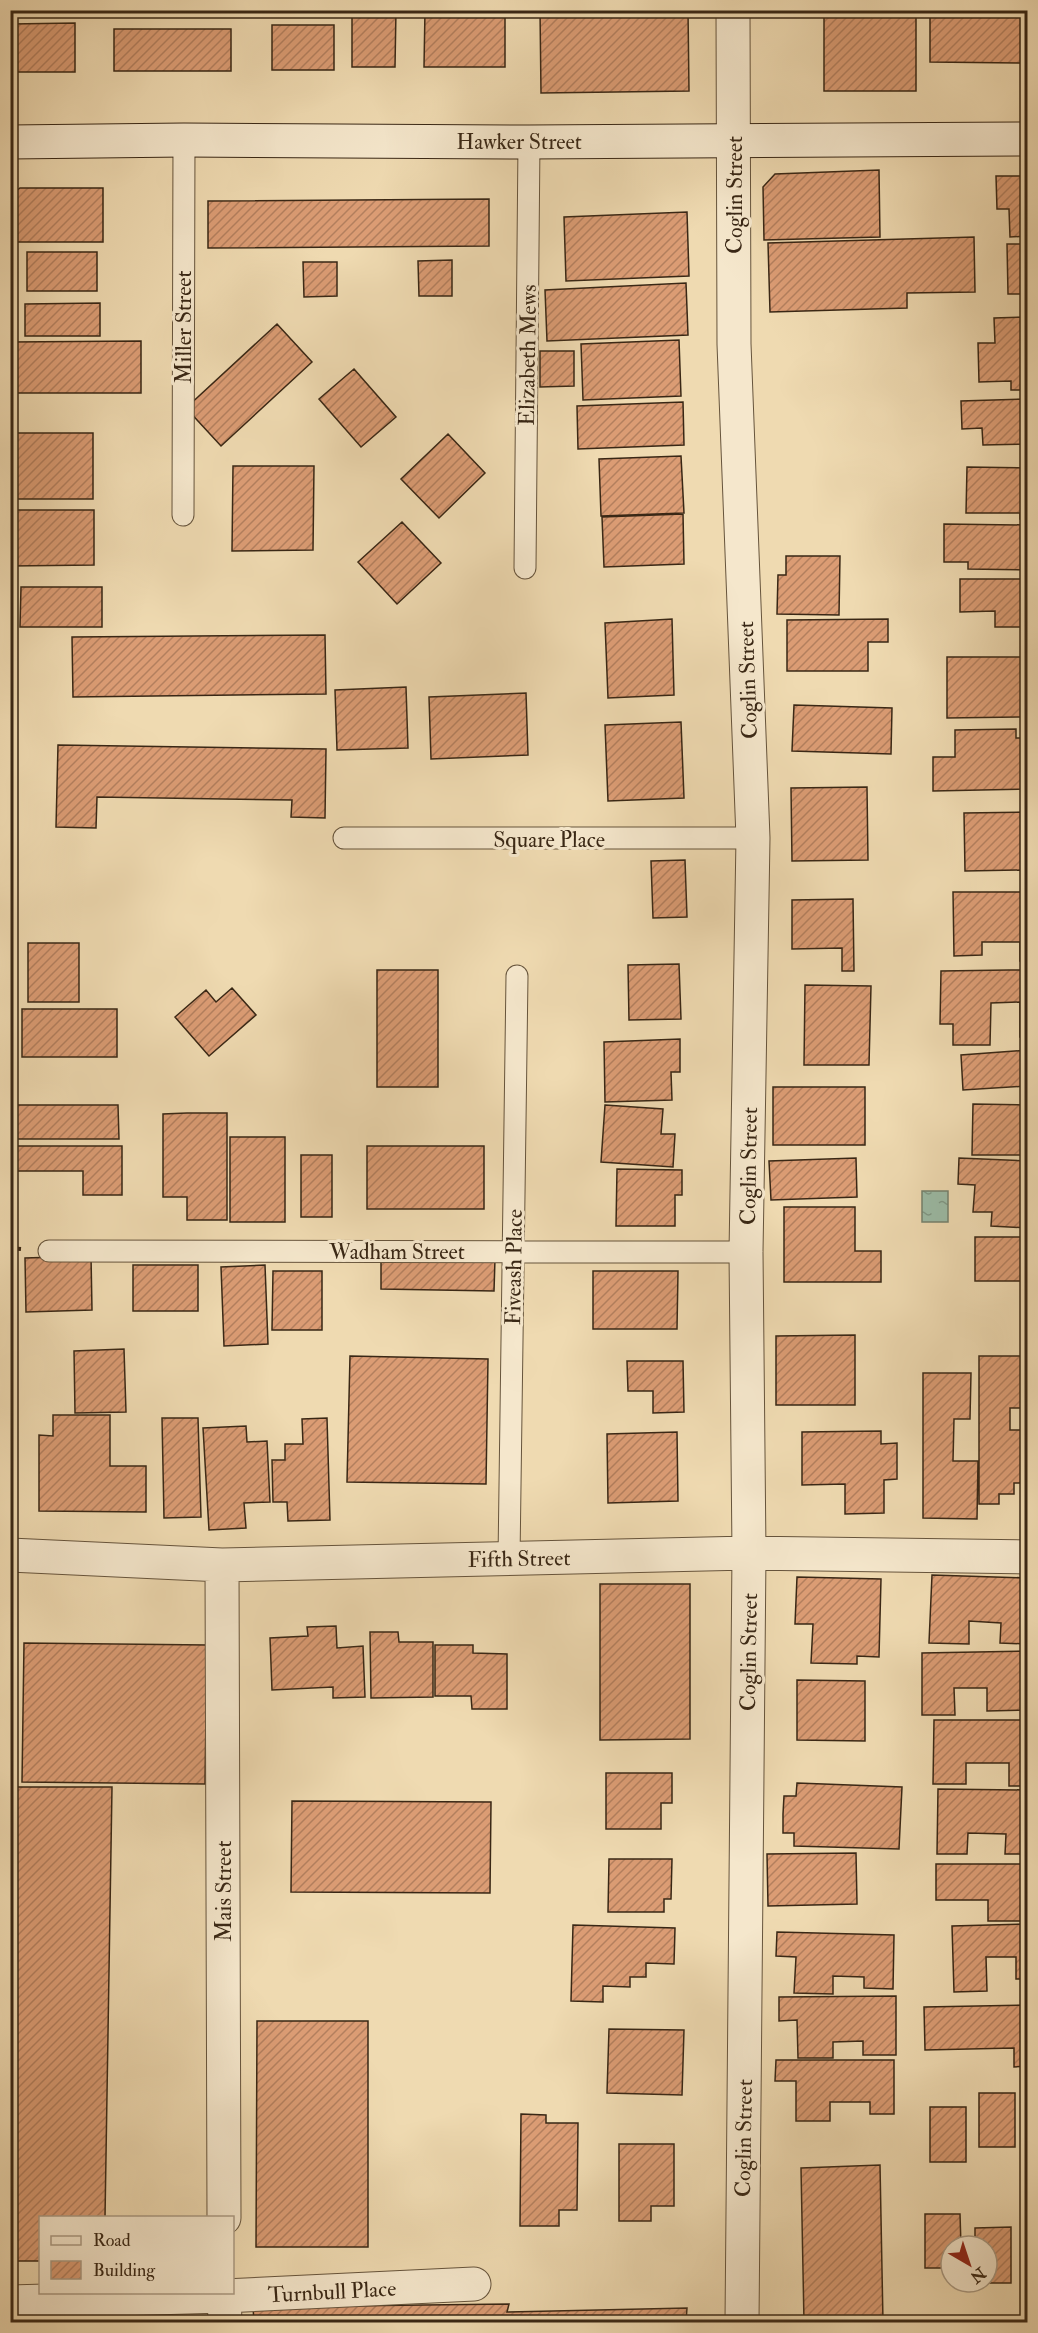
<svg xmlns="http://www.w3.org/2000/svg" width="1038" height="2333" viewBox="0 0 1038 2333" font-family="'IM FELL Double Pica',serif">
	<defs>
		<pattern id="water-ripples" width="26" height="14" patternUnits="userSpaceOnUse" patternTransform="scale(1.5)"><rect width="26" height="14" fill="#9bbba6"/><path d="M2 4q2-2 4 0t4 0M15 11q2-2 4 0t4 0" fill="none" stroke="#7f9886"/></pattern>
		<pattern id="building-hatch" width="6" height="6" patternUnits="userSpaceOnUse" patternTransform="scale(1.5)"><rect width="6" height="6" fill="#db9c74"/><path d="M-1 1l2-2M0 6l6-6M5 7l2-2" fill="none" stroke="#b37f5e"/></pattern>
	</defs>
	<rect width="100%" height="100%" fill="#efdab1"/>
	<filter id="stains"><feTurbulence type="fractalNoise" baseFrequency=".00333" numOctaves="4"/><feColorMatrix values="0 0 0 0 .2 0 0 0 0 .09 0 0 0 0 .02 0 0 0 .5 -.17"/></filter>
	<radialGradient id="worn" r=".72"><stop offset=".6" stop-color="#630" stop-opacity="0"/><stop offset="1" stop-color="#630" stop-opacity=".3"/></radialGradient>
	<!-- water -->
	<path fill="url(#water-ripples)" stroke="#74806c" stroke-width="1.5" d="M922,1191H948V1222H922Z"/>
	<!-- building -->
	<path fill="url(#building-hatch)" stroke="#392715" stroke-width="1.5" d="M352,10H396L395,67H352Z
		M425,10H505V67H424Z
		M540,10H688L689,91L541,93Z
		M824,10H916V91H824Z
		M930,10H1028V63L930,62Z
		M75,23V72H11V24Z
		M272,25H334V70H272Z
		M114,29H231V71H114Z
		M879,170L880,237L764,240L763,187L775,174Z
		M996,176H1028V236L1010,237L1009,209H997Z
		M20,188H103V242H12V194Z
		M489,199V246L208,248V201Z
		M687,212L689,276L566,281L564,217Z
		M974,237L975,292L907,293V308L770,312L768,243Z
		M1007,244H1028V294H1008Z
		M27,252H97V291H27Z
		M452,260V296H419L418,261Z
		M303,262H337V296L304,297Z
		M686,283L688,335L547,341L545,290Z
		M100,303V336H25V304Z
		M1028,317V390H1011V381L979,382L978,343H995L994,318Z
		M277,324L312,362L221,446L186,408Z
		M679,340L681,396L583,400L581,344Z
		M141,341V393H10V342Z
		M540,351H574V386L540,387Z
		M354,369L396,417L361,447L319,399Z
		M1027,399L1028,444L983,445L982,428L962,429L961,401Z
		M683,402L684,445L578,449L577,406Z
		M17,433H93V499H17Z
		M448,434L485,473L439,518L401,479Z
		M681,456L684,513L601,516L599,459Z
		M233,466H314L313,550L232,551Z
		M967,467L1028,468V519H1020V513H966Z
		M10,510H94V565L10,566Z
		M683,514L684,564L604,567L602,517Z
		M402,522L441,563L397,604L358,562Z
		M944,524L1028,525V570L968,569V562H944Z
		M786,556H840L839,615L777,614L778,575H786Z
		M960,579H1028V627H995V611L960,612Z
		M21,587H102V627H20Z
		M672,619L674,695L608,698L605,623Z
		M888,619V642H868V671H787V620Z
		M325,635L326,694L73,697L72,637Z
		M947,657H1028V730L1025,717L947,718Z
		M406,687L408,748L337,750L335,690Z
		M526,693L528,755L431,759L429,697Z
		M794,705L892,708L891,754L792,751Z
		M681,722L684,798L608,801L605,725Z
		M1016,729V738H1028V789L933,791V757H955V730Z
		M58,745L326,749L325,818L291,817L292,800L97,797L96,828L56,827Z
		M867,787L868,860L792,861L791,788Z
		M1028,812V880H1025V870L965,871L964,813Z
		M685,860L687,917L653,918L651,861Z
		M953,892H1028V961H1020V942H982V955L954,956Z
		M853,899L854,971H842V948L792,949V900Z
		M28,943H79V1002H28Z
		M679,964L681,1019L629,1020L628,965Z
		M377,970H438V1087H377Z
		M1009,970H1028V1036L1020,1037V1002L991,1003L990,1045H953V1024H940L941,971Z
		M805,985L871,986L869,1065H804Z
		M232,988L256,1015L209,1056L175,1017L206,990L216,1002Z
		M22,1009H117V1057H22Z
		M680,1039V1072H671L672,1100L605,1102L604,1042Z
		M1028,1050V1096L1027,1086L963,1090L961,1055Z
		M773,1087H865V1145H773Z
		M973,1104L1028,1105V1155H972Z
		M10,1105H118L119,1139H10Z
		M605,1105L663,1109L661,1134H675L673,1167L601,1162Z
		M187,1113H227V1220H187V1197H163V1114Z
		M230,1137H285V1222H230Z
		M12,1146H122V1195H83V1171H12Z
		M367,1146H484V1209H367Z
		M301,1155H332V1217H301Z
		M856,1158L857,1197L771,1200L769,1161Z
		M959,1158L1028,1161V1228L991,1226L992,1212H973L975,1185L958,1184Z
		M617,1169L682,1170V1195H675V1226H616Z
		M784,1207H855V1251H881V1282H784Z
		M975,1237H1028V1281H975Z
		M91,1256L92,1310L26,1312L25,1258Z
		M381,1257L495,1259L494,1291L381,1289Z
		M133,1265H198V1311H133Z
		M265,1265L268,1344L224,1346L221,1267Z
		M273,1271H322V1330H272Z
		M593,1271H678L677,1329H593Z
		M855,1335V1405H776V1336Z
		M124,1349L126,1412L75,1413L74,1351Z
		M350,1356L488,1359L486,1484L347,1482Z
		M979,1356H1026L1025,1408H1010V1430H1028V1483H1014V1494H999V1504H979Z
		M627,1361H683L684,1412L653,1413V1391H628Z
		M923,1373H971L970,1419H954L953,1461H978L977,1519L923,1518Z
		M53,1415H110V1466H146V1512L39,1511V1435L53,1436Z
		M162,1418H198L201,1517L164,1518Z
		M327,1418L330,1520L288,1521L287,1502H273L272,1460H285V1444H303L302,1419Z
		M246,1426L247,1442L267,1441L270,1502L244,1503L246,1528L209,1530L203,1428Z
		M881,1431V1444L897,1443V1479L884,1480V1513L845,1514V1484L802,1485V1432Z
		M677,1432L678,1501L608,1503L607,1434Z
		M932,1575L1028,1578V1644L1000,1643L1001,1623L969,1621V1644L929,1643Z
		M797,1577L881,1579L879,1657L857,1656V1664L811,1663L813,1624H795Z
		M600,1584H690V1739L600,1740Z
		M336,1626L337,1648L363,1646L365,1697L333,1698V1687L272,1690L270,1638L308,1636L307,1627Z
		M370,1632H398L399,1642H433V1697L371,1698Z
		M24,1643L207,1645L205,1784L22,1782Z
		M435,1645H473V1653L507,1654V1709H472L471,1696H435Z
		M1028,1651V1710L987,1711V1688H954L955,1715H922V1653Z
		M797,1680L865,1681V1741L797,1740Z
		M934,1720H1028V1786H1009V1763H966V1784H933Z
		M606,1773H672V1803H661V1829H606Z
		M797,1783L902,1787L899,1849L794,1846V1833H783V1814L784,1796H796Z
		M10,1787H112L105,2218H40V2261H10Z
		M938,1789L1028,1790V1854H1005L1006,1834L968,1833L967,1854H937Z
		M292,1801L491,1802L490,1893L291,1892Z
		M856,1853L857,1904L768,1906L767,1854Z
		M609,1859H672L671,1899H664V1912H608Z
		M936,1864H1028V1921H988V1900H936Z
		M1028,1924V1979H1016V1957H986L987,1991L954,1992L952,1926Z
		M573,1925L675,1928L674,1964L646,1963V1977H630V1987L603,1986V2002L571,2001Z
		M777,1932L894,1935L893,1989L864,1988V1977L833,1976V1994L794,1993L796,1957L776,1956Z
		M896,1996V2055H863V2041L833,2042V2058H798L797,2020L779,2021V1997Z
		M1028,2005V2066L1014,2067V2048L925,2050L924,2007Z
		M257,2021H368V2247H256Z
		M609,2029L684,2030L682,2095L607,2093Z
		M776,2060H894V2114H870V2102H830V2121H796V2081H775Z
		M979,2093H1015V2147H979Z
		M930,2107H966V2162H930Z
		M521,2114L546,2115V2123H578L577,2210H559V2226H520Z
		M619,2144H674V2206H651V2221H619Z
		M880,2165L883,2322H804L801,2168Z
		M925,2214H960L961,2246H951V2268H925Z
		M1011,2227V2283H974L987,2282V2246H975V2228Z
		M509,2304L507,2312L687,2308L686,2322H254L253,2307Z"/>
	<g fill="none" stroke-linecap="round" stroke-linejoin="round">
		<defs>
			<path id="lane" d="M183,515L184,140
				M525,568L529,142
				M344,838H753
				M49,1251L746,1252
				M509,1559L517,976"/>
			<path id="street" d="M733,10L734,344L753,838L746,1252L749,1553L742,2322
				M10,1555L222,1565L749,1553L1028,1557
				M222,1565L224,2218
				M224,2292L225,2322
				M10,2302L224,2296L474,2284"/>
			<path id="secondary" d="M10,142L184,140L529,142L1028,139"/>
		</defs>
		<!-- lane casing -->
		<use href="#lane" stroke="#66543c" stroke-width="23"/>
		<!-- street casing -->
		<use href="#street" stroke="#66543c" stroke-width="35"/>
		<!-- secondary casing -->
		<use href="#secondary" stroke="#392715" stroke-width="35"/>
		<!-- path -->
		<path stroke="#392715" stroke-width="4" stroke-dasharray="4.5 3" stroke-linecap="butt" d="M10,1248L21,1249"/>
		<!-- lane -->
		<use href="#lane" stroke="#f5e7cc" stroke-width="21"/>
		<!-- street -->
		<use href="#street" stroke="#f5e7cc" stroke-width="33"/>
		<!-- secondary -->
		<use href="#secondary" stroke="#f5e7cc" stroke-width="33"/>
	</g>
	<g text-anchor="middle" stroke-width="6" stroke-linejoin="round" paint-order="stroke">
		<!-- street labels -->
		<g font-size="22" fill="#392715" stroke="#f5e7cc">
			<text x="519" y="149">Hawker Street</text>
			<text transform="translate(734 195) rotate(-90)" y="8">Coglin Street</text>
			<text transform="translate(183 327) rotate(-90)" y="8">Miller Street</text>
			<text transform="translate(527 355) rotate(-89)" y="8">Elizabeth Mews</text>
			<text transform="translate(747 680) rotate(-92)" y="8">Coglin Street</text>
			<text x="549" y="847">Square Place</text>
			<text transform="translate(748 1166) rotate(-89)" y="8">Coglin Street</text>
			<text x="397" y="1259">Wadham Street</text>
			<text transform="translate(513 1267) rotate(-89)" y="8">Fiveash Place</text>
			<text transform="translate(519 1558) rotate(-1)" y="8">Fifth Street</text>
			<text transform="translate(748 1652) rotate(-89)" y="8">Coglin Street</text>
			<text transform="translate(223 1891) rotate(-90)" y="8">Mais Street</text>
			<text transform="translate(743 2138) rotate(-89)" y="8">Coglin Street</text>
			<text transform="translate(332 2291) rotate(-3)" y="8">Turnbull Place</text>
		</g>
	</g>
	<!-- margin -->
	<rect width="1038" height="2333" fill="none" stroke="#efdab1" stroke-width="36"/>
	<rect x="12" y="12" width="1014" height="2309" fill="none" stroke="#392715" stroke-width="3"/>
	<rect x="18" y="18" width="1002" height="2297" fill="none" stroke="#392715" stroke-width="1.5"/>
	<!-- legend -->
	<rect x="39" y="2216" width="195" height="78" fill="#f5e7cc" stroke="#aa9a83" stroke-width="1.5"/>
	<rect x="51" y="2236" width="30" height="9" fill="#f5e7cc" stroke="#aa9a83" stroke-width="1.5"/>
	<text x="93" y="2246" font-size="18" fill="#392715">Road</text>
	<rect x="51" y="2261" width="30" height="18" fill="url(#building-hatch)" stroke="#aa9a83" stroke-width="1.5"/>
	<text x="93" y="2276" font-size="18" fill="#392715">Building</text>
	<!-- north arrow -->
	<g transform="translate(969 2264) rotate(141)"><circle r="28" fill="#f5e7cc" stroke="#aa9a83" stroke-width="1.5"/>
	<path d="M0-4.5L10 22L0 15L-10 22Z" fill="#8f2418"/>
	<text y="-9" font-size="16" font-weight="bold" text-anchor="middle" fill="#392715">N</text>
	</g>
	<rect width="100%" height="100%" filter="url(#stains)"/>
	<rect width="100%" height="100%" fill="url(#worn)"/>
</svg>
